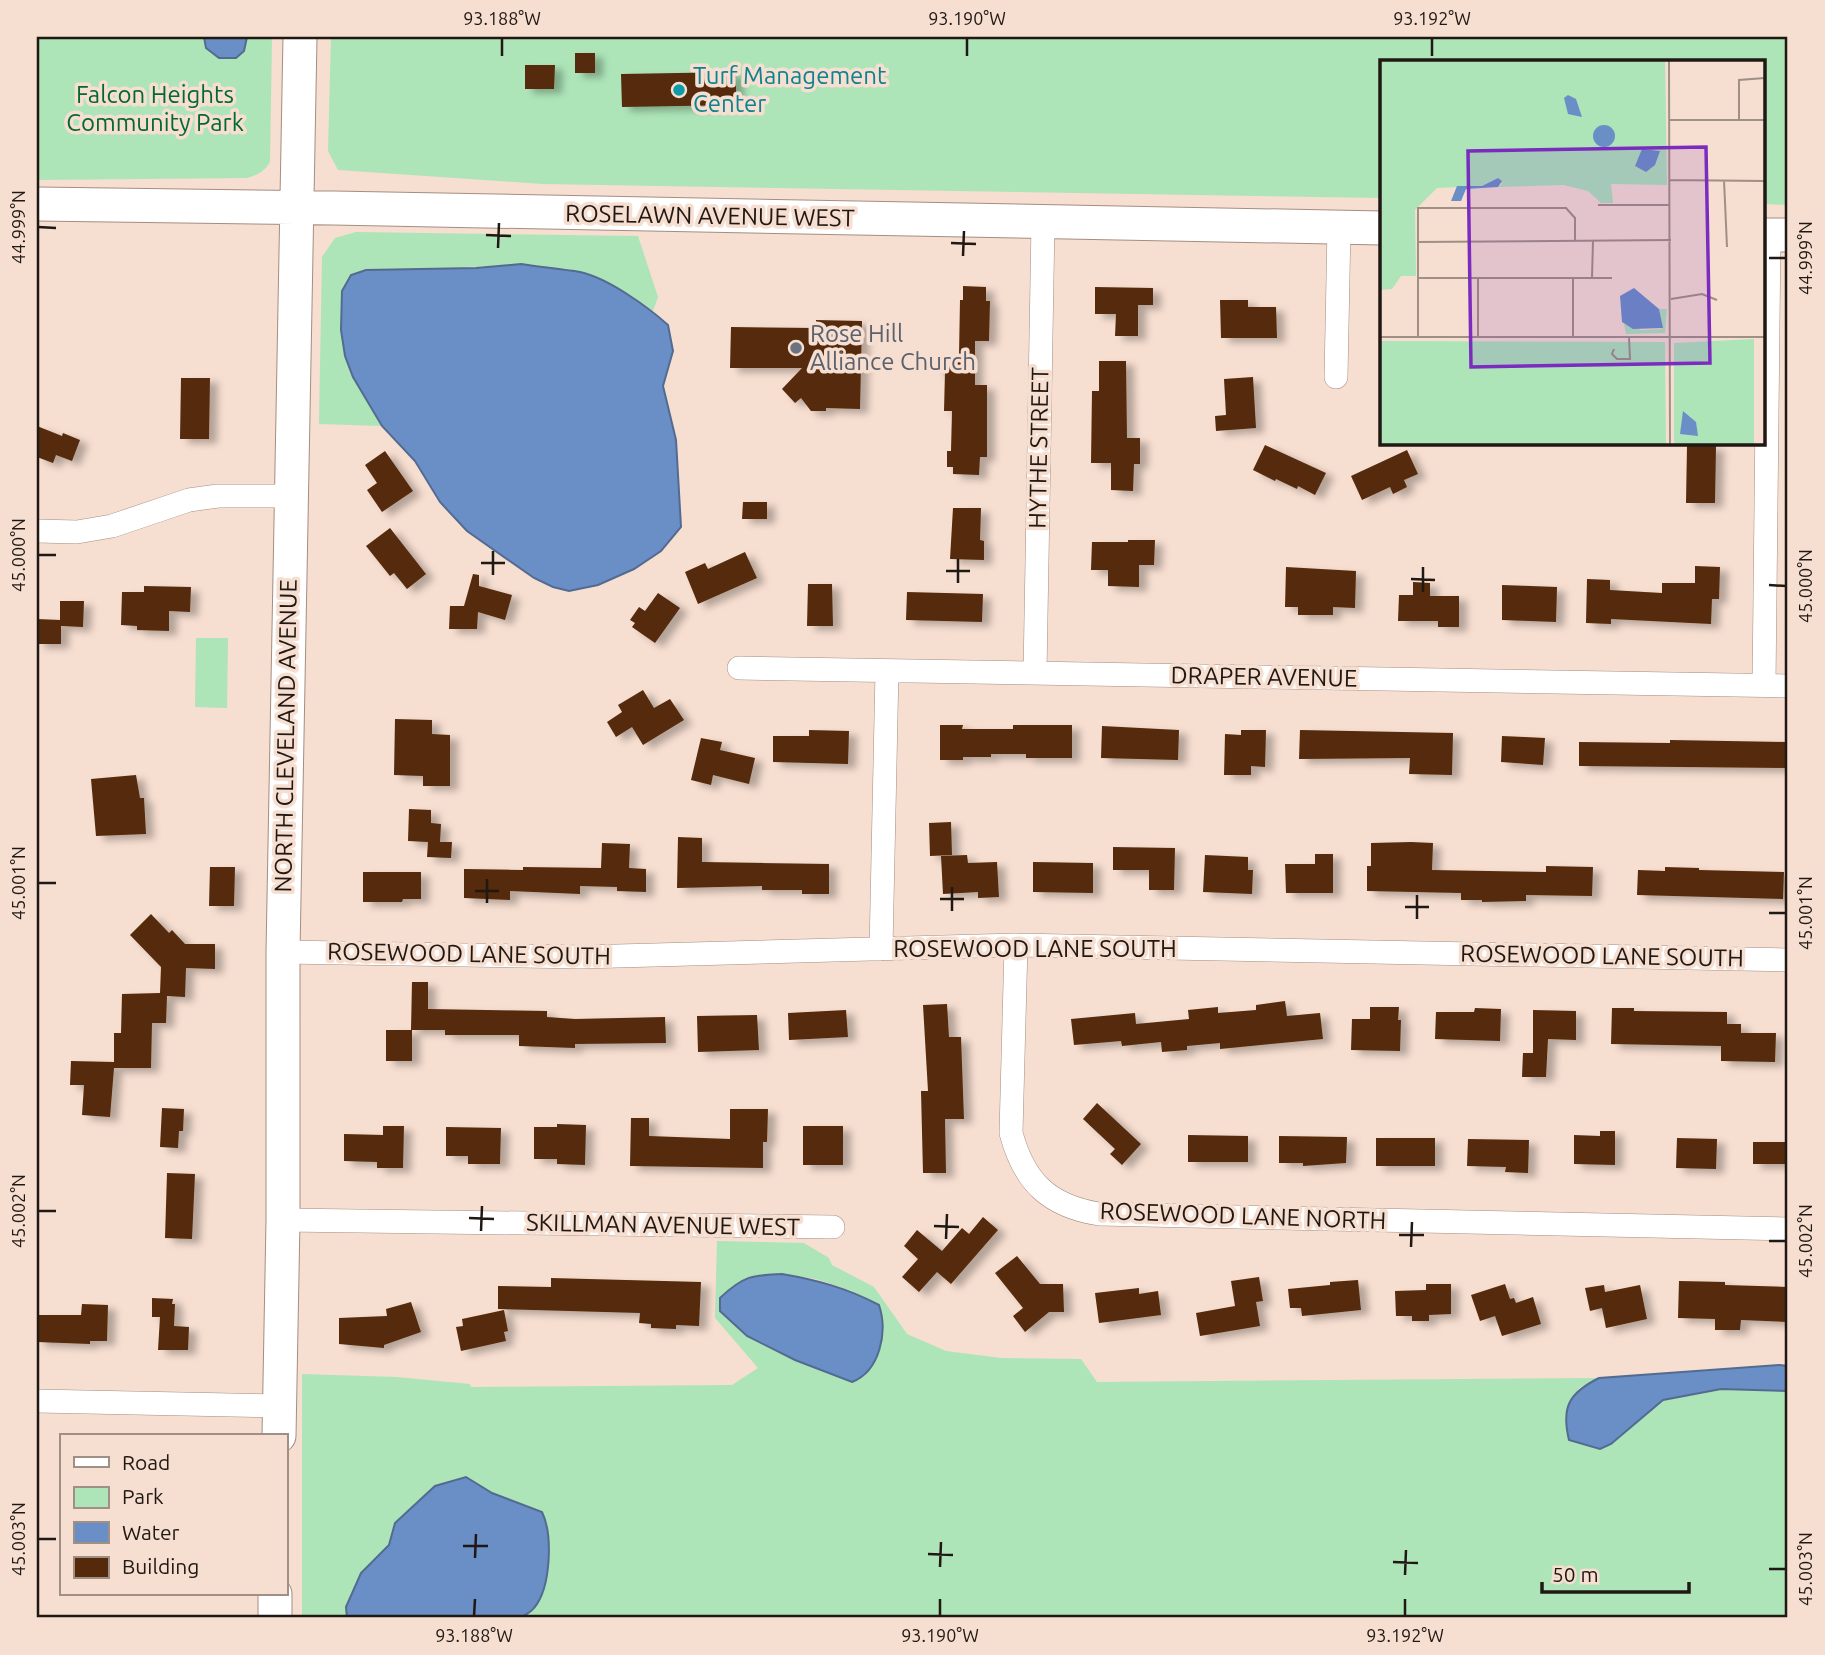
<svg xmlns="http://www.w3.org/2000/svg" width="1825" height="1655" viewBox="0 0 1825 1655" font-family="Ubuntu,sans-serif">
	<defs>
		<filter id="shadow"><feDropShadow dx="8" dy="4.5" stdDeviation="3.5" flood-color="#0004"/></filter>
	</defs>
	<rect width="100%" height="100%" fill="#f6ded0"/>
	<!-- green -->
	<path fill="#ade4b8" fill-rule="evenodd" d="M37,37H272L270,161C266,171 257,175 247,178L37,180Z
		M331,37H1788V205L1764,204V61H1382V198L543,184L338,170L328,151Z
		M356,232L638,236L658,297L653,311L630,295L582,273L521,264L428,270L345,356L353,377L382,426L319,424L322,257L335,238Z
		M196,638H228L227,708L195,707Z
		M717,1241L804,1243L829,1258L832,1265L874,1287L907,1334L946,1351L1001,1358L1081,1359L1097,1382L1599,1378L1579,1388L1569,1440L1600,1449L1663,1400L1721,1389L1788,1391V1618H302V1374L396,1377L470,1384L471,1387L732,1385L758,1368L715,1318ZM782,1274L816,1279L852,1291V1382L795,1360L747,1336Z"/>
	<!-- water -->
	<path fill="#698fc6" stroke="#536b90" stroke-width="2" d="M204,37H247L244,51L236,58H219L206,48Z
		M521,264C541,267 561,269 580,272C608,278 648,307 668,325L673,351L663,386L676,440L681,527L661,551L634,569L598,585L569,591L553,587L534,578L467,531L440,502L415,461L382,426L353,377L345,356L341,330L342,291L351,275L366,270L476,268Z
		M782,1274C817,1280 847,1288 879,1305C888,1332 880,1371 852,1382L795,1360L747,1336L720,1311V1298C743,1276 752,1275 782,1274Z
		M1779,1365L1788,1366V1391L1721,1389L1663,1400L1611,1444L1600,1449L1569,1440C1561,1407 1569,1393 1599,1378Z
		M466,1477L492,1493L542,1512C553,1535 551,1588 534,1608C530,1613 525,1615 520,1618H347L346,1607L361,1573L389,1545L395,1523L435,1486Z"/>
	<!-- building -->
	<path fill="#542a0b" filter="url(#shadow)" d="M575,53H595V73H575Z
		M525,65H555L554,89H525Z
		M736,72V105L622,107L621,74Z
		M963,286L986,287V301H990L989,341H975V385H987V457H980L979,475L953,474V467H947V451H951L952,411H944L945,372H937V356H959L960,300H963Z
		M1095,287L1153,288V305H1138V336H1115L1116,314H1095Z
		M1220,300H1248V307H1276L1277,338H1221Z
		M816,320L862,321L860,409L826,408V411H811L801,398L795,403L782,389L802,368H730L731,327L816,328Z
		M1099,361H1126L1127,438H1140V464H1134L1133,491L1111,490V463H1091L1092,391H1099Z
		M1253,377L1256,428L1216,431L1215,416L1226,415L1224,379Z
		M181,378H210L209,439H180Z
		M37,426L62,436L63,433L80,440L72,461L56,455L53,463L37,457Z
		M1265,445L1326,473L1315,495L1298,486L1297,489L1276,479L1275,481L1253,470Z
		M1687,446H1716L1715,503H1686Z
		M1407,450L1418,474L1404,480L1407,487L1393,494L1390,487L1362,500L1351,476Z
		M385,451L413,491L382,512L367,490L377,483L365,465Z
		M743,502H767V519H742Z
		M953,508H981L980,540L984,541V560L950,559Z
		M390,528L426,574L407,589L394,573L390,576L366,546Z
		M1128,540H1155L1154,565H1139V587L1108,586V570H1091L1092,542H1128Z
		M745,552L757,578L698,604L685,572L705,563L708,569Z
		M1695,566L1720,567L1719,599H1712L1711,624L1611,619V624L1586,623L1587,579L1610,580V590L1662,593V583H1695Z
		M1286,567L1356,571L1355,608L1333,607V615H1298V607H1285Z
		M473,574L479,575V586L512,595L505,620L478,612L477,629H449L450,606H464Z
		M1413,582L1430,583V596H1459V627H1438V621H1398L1399,595H1413Z
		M808,584H832L833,626H807Z
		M1502,585L1557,587L1556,622L1502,620Z
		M144,586L191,587L190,612L169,611V631L137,630V626L121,625L122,592H144Z
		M907,592L983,594L982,622L906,620Z
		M658,593L680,608L655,643L632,627L635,623L630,620L639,607L645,611Z
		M60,601H84L83,627L61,626V644H37V619L60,620Z
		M643,690L654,708L670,699L684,720L643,745L632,727L616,737L607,722L622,712L618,705Z
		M395,719L432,720V734L450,735V786H423V776L394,775Z
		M940,725H963L962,729H1013V725H1072V758H1026V754H991V757H963V760H940Z
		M1102,726L1179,730L1178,760L1101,758Z
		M809,730L849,731L848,764L773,762V736H809Z
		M1241,730H1266L1265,767L1251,766V775H1224L1225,734L1241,735Z
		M1300,730L1453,733L1452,775L1409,774L1410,758L1299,759Z
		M1502,736L1545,738L1543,765L1501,762Z
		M701,738L722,742L720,750L755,758L749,784L713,775L711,785L691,780Z
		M1670,740L1788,742V768L1579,766V742L1670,743Z
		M136,775L140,798H144L146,834L96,836L91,779Z
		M409,809L431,810V823L441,824L440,842H452L451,858L427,857L428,842L408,841Z
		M951,822L952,855L930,856L929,823Z
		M678,837L702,838V862L829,864V894H802V890H762V886L677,888Z
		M1411,842L1433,843L1432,870L1546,872V866L1593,867L1592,896L1526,895V901L1482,902V900H1461V893L1367,891V866H1371V843Z
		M602,843L630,844L629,868L646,869V892L617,891V887L580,886V894L510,891V900L464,898V869L523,870V867L601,868Z
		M1113,847L1175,848L1174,890H1149V870H1113Z
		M1315,854H1333V893H1286L1285,864H1315Z
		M967,855L968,863L997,862L999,897L978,898V892L943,894L941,856Z
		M1205,855L1248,857V870H1253L1252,894L1203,892Z
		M1033,862L1093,863V893L1033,892Z
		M210,867H235L234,906H209Z
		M1665,867L1699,868V870L1784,872L1783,899L1637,895L1638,870L1665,871Z
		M363,872H421V899H403L402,902H363Z
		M151,914L169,933L172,930L185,944H215V969L186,968L185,997L167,996L166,1023H152L151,1068H114L110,1117L82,1115L84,1085H70L71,1061L114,1062V1033H121L122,994L160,993L161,967L130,935Z
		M412,982H428V1009L547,1011V1017L575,1019L665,1017L666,1043L575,1044V1048L519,1046V1035H445V1030H411Z
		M1285,1001L1287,1016L1320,1013L1323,1039L1220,1049V1043L1187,1046V1050L1162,1052L1161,1042L1122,1046L1121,1041L1074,1045L1071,1019L1135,1013L1136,1024L1189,1019L1188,1010L1218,1007V1013L1256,1010V1005Z
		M947,1004L949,1037H961L964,1119H945L946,1173H923L921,1091H928L923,1005Z
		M1370,1007H1399L1398,1020H1401L1400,1051L1351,1050L1352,1019H1370Z
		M1475,1008L1501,1009L1500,1041L1435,1039L1436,1012H1474Z
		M1612,1008H1634V1011L1727,1012V1024H1741V1033H1776L1775,1062L1721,1061V1046L1611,1044Z
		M846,1010L848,1037L789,1040L788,1013Z
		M1533,1010L1576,1011V1040L1548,1039L1546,1077H1522L1523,1053H1533Z
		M757,1015L759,1050L698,1052L697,1016Z
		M386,1030H412V1061H386Z
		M1097,1103L1141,1144L1122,1165L1110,1154L1115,1149L1083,1119Z
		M162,1108L184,1109L183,1131H179L178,1148L160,1147Z
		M730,1109H768L767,1142H763V1168L630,1166L631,1118H649V1136L730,1139Z
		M557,1124L586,1125L585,1165L557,1164V1159H534V1127H557Z
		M383,1126H404L403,1168H377V1162L344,1161V1134L383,1135Z
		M803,1126H843V1165H803Z
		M446,1127L501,1128L500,1164H468V1156H446Z
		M1600,1131H1615V1165L1574,1164V1135L1600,1136Z
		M1188,1135L1248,1136V1162H1188Z
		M1279,1136L1347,1137L1346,1163L1303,1166V1163H1279Z
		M1376,1138H1435V1166H1376Z
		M1677,1138L1717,1139L1716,1169L1676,1168Z
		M1468,1139L1529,1140L1528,1173L1505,1172L1506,1167L1467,1166Z
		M1753,1142H1788V1164H1753Z
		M167,1173L195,1174L192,1239L165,1238Z
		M983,1217L998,1230L951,1284L937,1272L919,1292L902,1277L918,1259L904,1246L917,1230L942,1251L962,1228L969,1234Z
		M1017,1256L1040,1284H1063L1064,1312H1049L1025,1332L1013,1316L1023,1308L995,1273Z
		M1259,1277L1263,1301L1256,1302L1260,1326L1200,1336L1196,1313L1235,1306L1231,1281Z
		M551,1278L701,1282L699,1326L676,1325V1329L651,1328V1324L639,1323L640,1313L498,1309V1286L551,1287Z
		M1358,1280L1361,1310L1302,1316L1301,1308H1290L1288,1289L1330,1285V1282Z
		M1679,1281L1725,1282V1285L1788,1287V1322L1741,1320L1740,1330H1715V1319L1678,1318Z
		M1426,1284H1451V1314L1429,1315V1321H1412V1316H1396L1395,1291L1426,1290Z
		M1505,1284L1510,1299L1514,1298L1516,1303L1533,1297L1541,1324L1502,1336L1495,1316L1480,1321L1471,1295Z
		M1604,1285L1605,1292L1640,1285L1647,1319L1606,1328L1602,1308L1590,1311L1585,1288Z
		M1139,1288V1294L1158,1291L1161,1315L1099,1323L1095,1293Z
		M152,1298L173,1299L172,1304H175L174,1326L189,1327L188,1350H158L160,1317H152Z
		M411,1302L421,1332L384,1345V1348L339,1344V1318L387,1316L386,1309Z
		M82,1304L108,1305L107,1341H90V1344L37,1342V1315H81Z
		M504,1310L508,1331L504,1332L506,1341L461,1351L456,1327L463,1326L462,1319Z"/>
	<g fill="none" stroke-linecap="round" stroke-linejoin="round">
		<defs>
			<path id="street" d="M1336,377L1339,227
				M37,531L77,532L112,526L189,500L218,496H290
				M739,668L1788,686
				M1035,673L1043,223
				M1764,685L1769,235
				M1016,945L1011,1133C1024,1182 1049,1206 1099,1214L1788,1229
				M881,949L887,671
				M283,952L581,957L1016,945L1788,960
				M283,1220L833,1227
				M37,1401L280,1406"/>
			<path id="secondary" d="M37,204L333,208L1382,228
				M1764,235H1788
				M279,1436L283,1220V952L300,37
				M275,1618V1594"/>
		</defs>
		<!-- street casing -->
		<use href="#street" stroke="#a48e81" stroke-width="24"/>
		<!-- secondary casing -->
		<use href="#secondary" stroke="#a48e81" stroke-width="35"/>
		<!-- street -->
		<use href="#street" stroke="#fff" stroke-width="23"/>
		<!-- secondary -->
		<use href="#secondary" stroke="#fff" stroke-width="33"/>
	</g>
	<!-- ticks -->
	<path fill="none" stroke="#201813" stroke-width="2.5" d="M502,56V38M967,56V38M1432,56V38M38,227L56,228M486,235L511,236M951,243L976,244M498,248L499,223M963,256L964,231M1769,258H1786M38,555H56M481,563H505M946,571H970M493,575V551M1411,579L1435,580M958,583V559M1769,585L1786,586M1423,592V567M38,883H56M475,891H499M940,899H964M487,903V879M1405,907H1429M952,911V887M1769,913H1786M1417,919V895M38,1211H56M469,1218L494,1219M934,1226L959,1227M481,1231L482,1206M1399,1235H1424M946,1239L947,1214M1769,1241H1786M1411,1247L1412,1222M38,1539H56M463,1546H488M928,1554L953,1555M475,1558L476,1534M1393,1562L1418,1563M940,1567L941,1542M1769,1569H1786M1405,1575L1406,1550M474,1616L475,1599M940,1616V1599M1405,1616V1599"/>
	<!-- markers -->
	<circle fill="#0f9aa8" stroke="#f6ded0" stroke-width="2.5" cx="679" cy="90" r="7"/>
	<circle fill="#6b7280" stroke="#f6ded0" stroke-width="2.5" cx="796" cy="348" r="7"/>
	<g text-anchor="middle" stroke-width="7" stroke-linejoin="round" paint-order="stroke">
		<!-- culture labels -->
		<g font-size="24" fill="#0d838f" stroke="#f6ded0" text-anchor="start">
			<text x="693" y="84">Turf Management<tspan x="693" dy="28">Center</tspan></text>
		</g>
		<!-- park labels -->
		<g font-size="24" fill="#026a30" stroke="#f6ded0">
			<text x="155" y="103">Falcon Heights<tspan x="155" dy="28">Community Park</tspan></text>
		</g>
		<!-- street labels -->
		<g font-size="24" fill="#201813" stroke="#f6ded0">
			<text transform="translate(710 216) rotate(1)" y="8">ROSELAWN AVENUE WEST</text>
			<text transform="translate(1039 448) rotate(-89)" y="8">HYTHE STREET</text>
			<text transform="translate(1264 677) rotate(1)" y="8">DRAPER AVENUE</text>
			<text transform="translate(286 736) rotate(-89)" y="8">NORTH CLEVELAND AVENUE</text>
			<text x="1035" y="957">ROSEWOOD LANE SOUTH</text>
			<text transform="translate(469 954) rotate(1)" y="8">ROSEWOOD LANE SOUTH</text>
			<text transform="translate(1602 956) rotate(1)" y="8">ROSEWOOD LANE SOUTH</text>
			<text transform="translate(1243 1216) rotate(2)" y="8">ROSEWOOD LANE NORTH</text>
			<text transform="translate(663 1225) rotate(1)" y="8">SKILLMAN AVENUE WEST</text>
		</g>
		<!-- worship labels -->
		<g font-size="24" fill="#5b616d" stroke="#f6ded0" text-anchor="start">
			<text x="810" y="342">Rose Hill<tspan x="810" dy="28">Alliance Church</tspan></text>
		</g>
	</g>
	<!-- overview -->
	<g transform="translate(1380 60)">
		<rect width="385" height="385" fill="#f6ded0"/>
		<path d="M0,0H285L287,125L231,124L233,143H221L208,131L183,125L118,127L122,124L118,118L102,126L57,128L35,150L36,216H21L12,229L0,230ZM279,249H287L285,273L246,274L244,264L261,270L282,269ZM374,279V385H294V283ZM0,281L285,282L286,385H0Z" fill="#ade4b8"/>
		<path d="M188,35L196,39L202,57L188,54L184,38ZM213 76a11 11 0 1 1 22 0a11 11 0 1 1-22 0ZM262,89L280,91L275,105L266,112L255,106ZM118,118L122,121L118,127L86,129L81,141H71L77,126H102ZM254,228L279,249L283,268L253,269L242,262L240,236ZM303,351L316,362L318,376L300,374Z" fill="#698fc6"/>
		<path fill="none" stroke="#a08f84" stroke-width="2" d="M289,0L290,385M290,60H385M359,60V20L385,18M290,120L385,121M344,120L347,187M218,145H290M37,182L291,180M38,218H232M98,218V277M193,218V277M212,218L213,181M291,239L322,234L337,240M0,277H385M38,277V148H186L195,158V182M234,289L232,294L237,299H250L249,277"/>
		<path fill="#7b2cbf" fill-opacity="0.15" stroke="#7b2cbf" stroke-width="3.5" d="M326,87L330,303L91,307L88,91Z"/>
		<rect width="385" height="385" fill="none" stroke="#201813" stroke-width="3.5"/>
	</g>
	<!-- border -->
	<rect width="1825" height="1655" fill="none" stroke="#f6ded0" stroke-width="77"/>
	<!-- legend -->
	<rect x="60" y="1434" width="228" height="161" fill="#f6ded0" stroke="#a08f84" stroke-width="2"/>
	<rect x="74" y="1457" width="35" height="10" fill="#ffffff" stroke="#a08f84" stroke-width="2"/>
	<text x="122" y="1470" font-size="21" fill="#201813">Road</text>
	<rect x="74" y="1487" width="35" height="21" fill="#ade4b8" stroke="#a08f84" stroke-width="2"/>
	<text x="122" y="1504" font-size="21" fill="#201813">Park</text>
	<rect x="74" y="1522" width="35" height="21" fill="#698fc6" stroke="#a08f84" stroke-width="2"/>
	<text x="122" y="1540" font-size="21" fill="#201813">Water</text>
	<rect x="74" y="1557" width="35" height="21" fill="#542a0b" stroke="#a08f84" stroke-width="2"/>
	<text x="122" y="1574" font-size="21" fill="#201813">Building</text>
	<!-- scale -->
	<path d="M1542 1582v10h147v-10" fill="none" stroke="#201813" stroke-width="3.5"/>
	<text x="1552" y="1582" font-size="21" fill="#201813" stroke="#f6ded0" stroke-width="5" paint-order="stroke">50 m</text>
	<rect x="38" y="38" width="1748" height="1578" fill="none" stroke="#201813" stroke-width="2.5"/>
	<g font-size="18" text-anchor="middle" fill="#201813">
		<text x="502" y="25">93.188°W</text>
		<text x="967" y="25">93.190°W</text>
		<text x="1432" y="25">93.192°W</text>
		<text transform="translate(19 227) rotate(-90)" y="6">44.999°N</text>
		<text transform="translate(1806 258) rotate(-90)" y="6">44.999°N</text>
		<text transform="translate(19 555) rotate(-90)" y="6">45.000°N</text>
		<text transform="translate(1806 586) rotate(-90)" y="6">45.000°N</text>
		<text transform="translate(19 883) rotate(-90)" y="6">45.001°N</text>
		<text transform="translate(1806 913) rotate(-90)" y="6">45.001°N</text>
		<text transform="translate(19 1211) rotate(-90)" y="6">45.002°N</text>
		<text transform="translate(1806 1241) rotate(-90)" y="6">45.002°N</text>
		<text transform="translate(19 1539) rotate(-90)" y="6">45.003°N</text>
		<text transform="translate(1806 1569) rotate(-90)" y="6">45.003°N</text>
		<text x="474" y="1642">93.188°W</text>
		<text x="940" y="1642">93.190°W</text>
		<text x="1405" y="1642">93.192°W</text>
	</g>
</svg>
